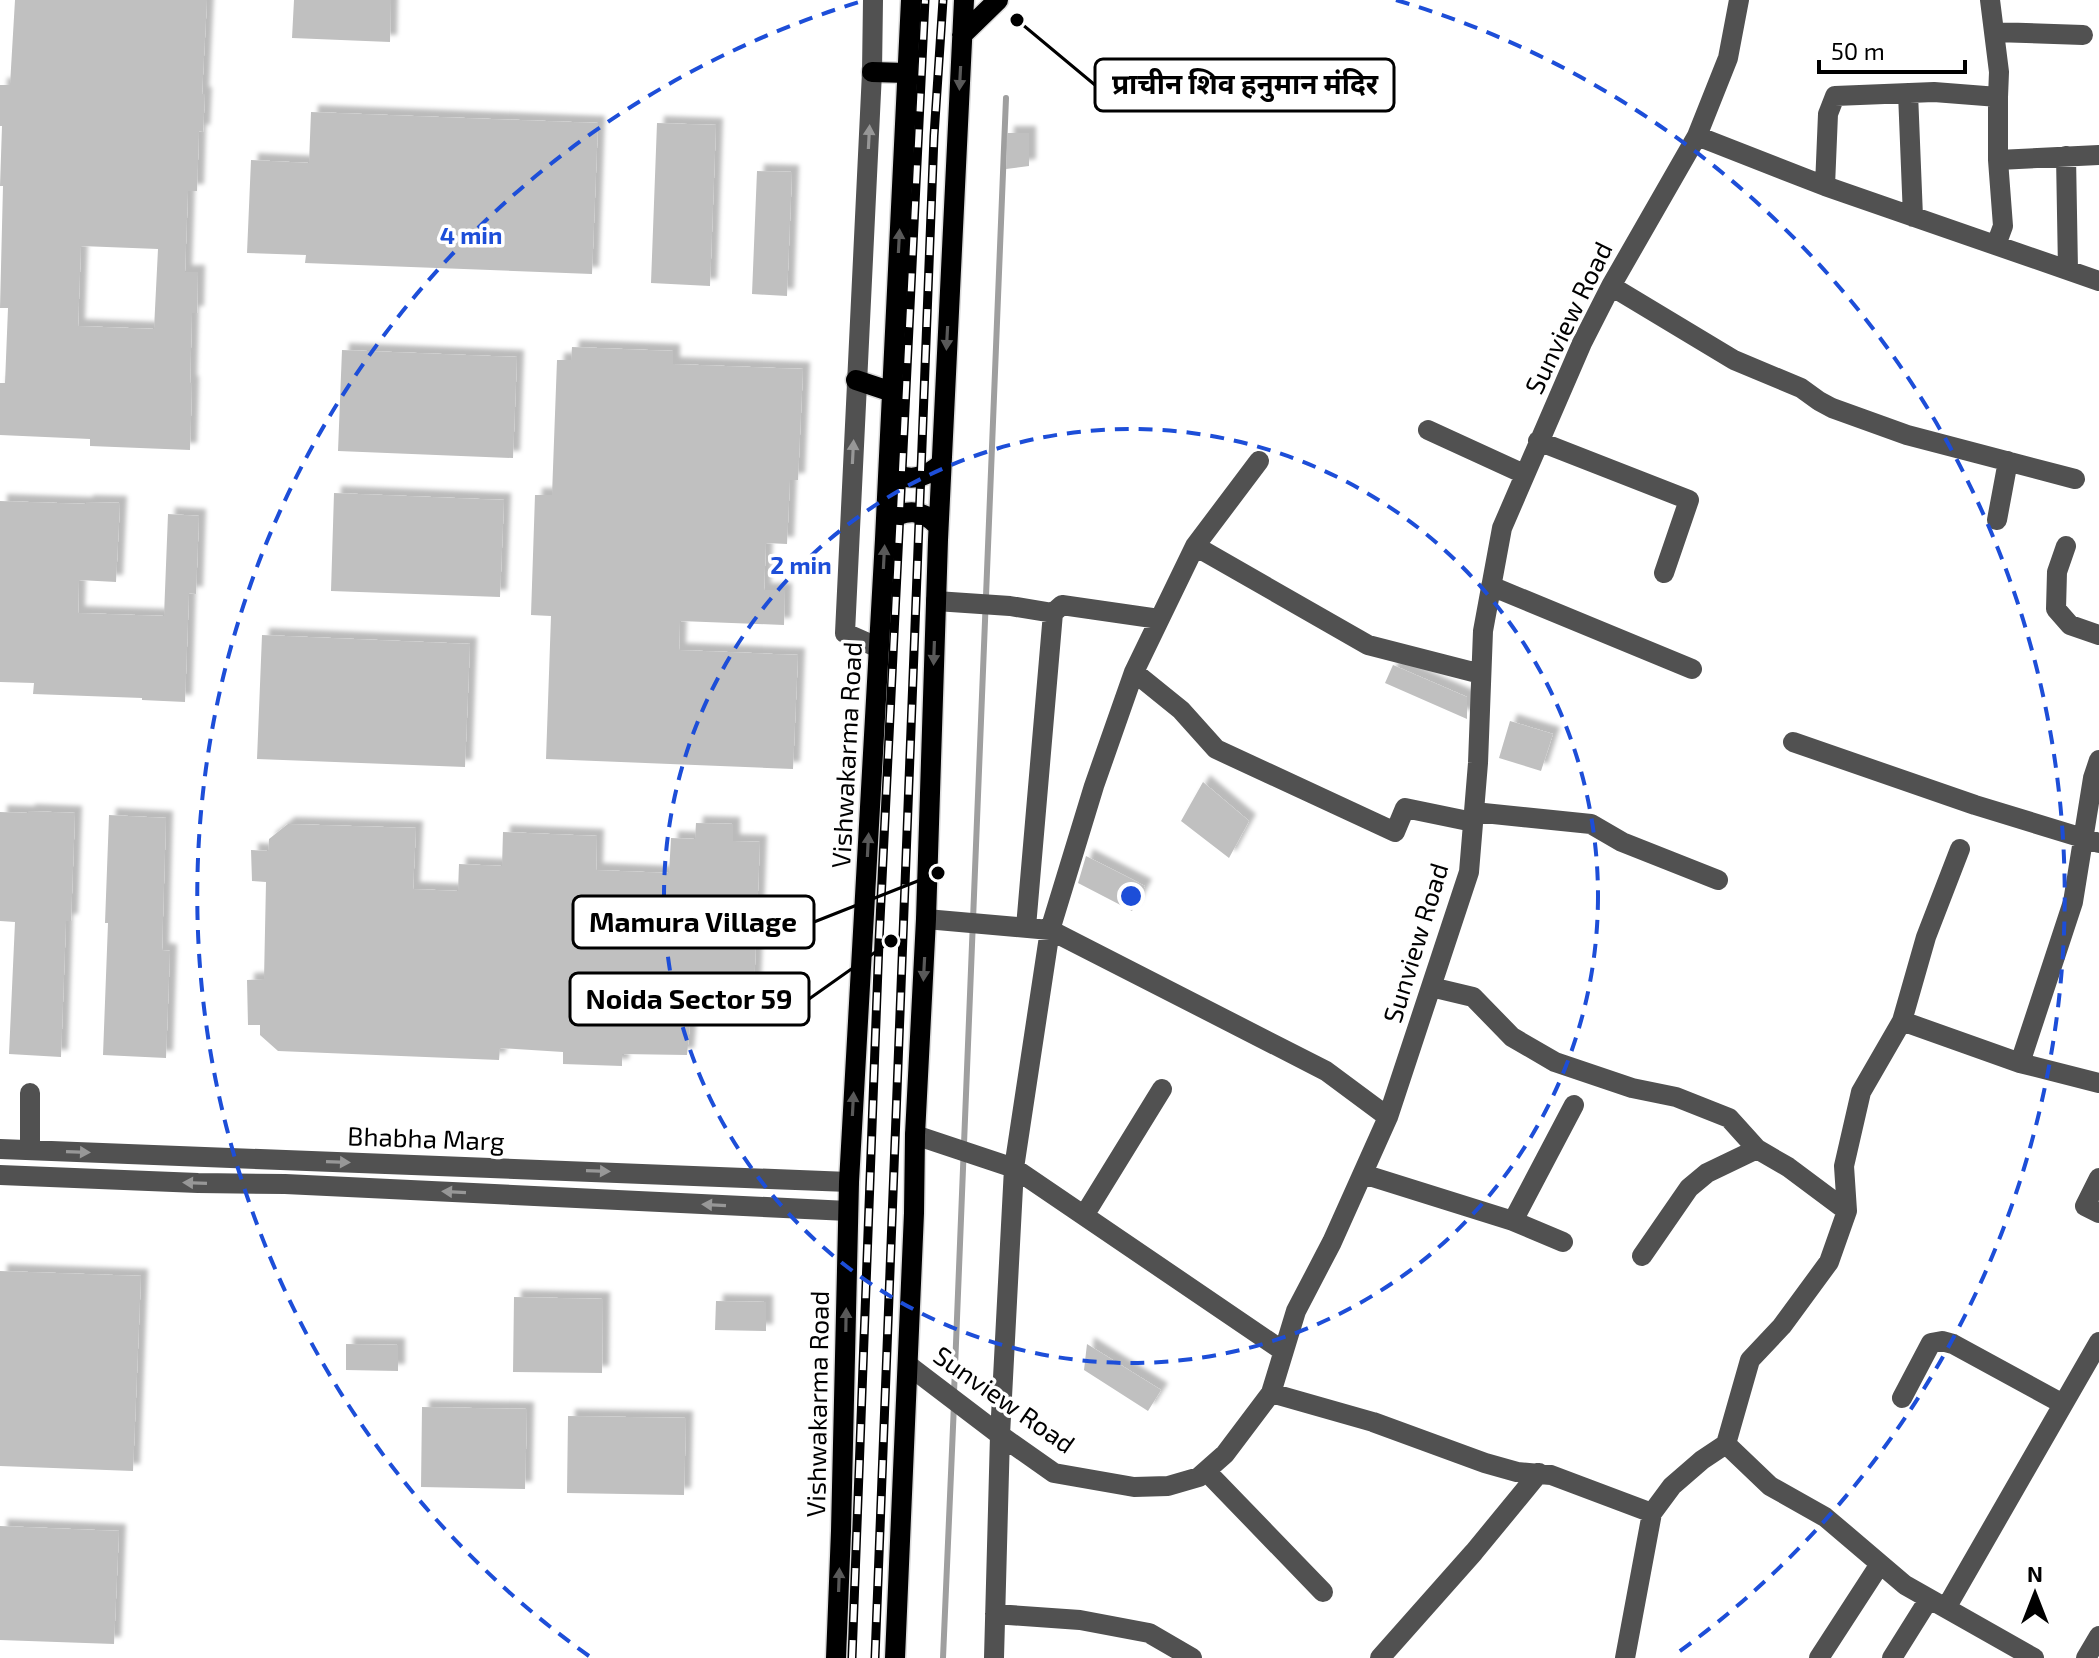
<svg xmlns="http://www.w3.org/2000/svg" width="2099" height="1658" viewBox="0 0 2099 1658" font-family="'Exo 2','Noto Sans Devanagari',sans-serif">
	<defs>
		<filter id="shadow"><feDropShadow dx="7" dy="-7" stdDeviation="2" flood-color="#0004"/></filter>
	</defs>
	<rect width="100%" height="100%" fill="#fff"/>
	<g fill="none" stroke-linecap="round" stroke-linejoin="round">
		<!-- stream -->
		<path stroke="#9f9f9f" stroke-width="6" d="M954,1393L1006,98
			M943,1658L954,1404"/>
	</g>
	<!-- building -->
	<path fill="#c0c0c0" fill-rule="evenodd" filter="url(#shadow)" d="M15,0H207L202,94H205L203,132L199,131L197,191H188L185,272H198L197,313H192L190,383H192L190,450L90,446V439L0,435V383H5L8,308H0L3,186H0L2,126H0V85H10ZM81,246L158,249L154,329L78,326Z
		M294,0H391L390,42L292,38Z
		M311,112L598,123L592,274L305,263L306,255L247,253L251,160L309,163Z
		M657,123L716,125L710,286L651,283Z
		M1007,133H1029V166L1006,169Z
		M757,171L792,172L787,296L752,294Z
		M572,347L673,351V364L803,369L798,480H790L787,544L766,543L764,590H785L784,625L680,621L679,650L798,655L793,769L546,759L551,616L531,615L535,495H552L557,360H571Z
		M342,350L517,357L513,458L338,451Z
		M334,493L504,500L500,597L331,591Z
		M0,501L86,504V502L120,503L116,582L79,580L78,613L164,616L168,514L199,516L196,594L189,593L185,702L142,700V698L33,694L34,683L0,682Z
		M262,635L470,644L465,767L257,759Z
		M1393,665L1467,697V719L1385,683Z
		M1510,721L1553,734L1541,771L1499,758Z
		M1203,782L1249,821L1229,858L1181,821Z
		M28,811L75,813L71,921H66L61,1057L9,1054L15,922L0,921V812L28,813Z
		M109,815L166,818L162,950L170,951L166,1058L103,1055L108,923H105Z
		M696,823L733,824V841L760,842L753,1014H691L687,1055L622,1054V1066L563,1064V1052L500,1048L499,1060L278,1051L260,1035V1025H248L247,980L264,979L266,882L252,881L251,850L268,851L269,839L288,824L416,828L413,889L458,891L459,864L502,866L503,832L597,836L596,870L669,873L671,838L695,839Z
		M1086,856L1145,886L1132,911L1078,883Z
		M0,1271L141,1276L133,1471L0,1466Z
		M514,1297L603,1299L602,1373L513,1372Z
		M716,1301L766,1302V1331L715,1330Z
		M346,1344L398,1345V1371L346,1370Z
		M1087,1344L1161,1390L1148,1411L1084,1370Z
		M422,1407L527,1409L525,1489L421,1487Z
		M568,1416L686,1418L684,1495L567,1493Z
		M0,1526L119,1531L114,1644L0,1640Z"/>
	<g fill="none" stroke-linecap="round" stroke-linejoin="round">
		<defs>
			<path id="major" d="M962,35L998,0
				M872,72L907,73
				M856,380L892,392
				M889,463C892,467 894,471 898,474C913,483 930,474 941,464
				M886,522C906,508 922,509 938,526
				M836,1658L841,1531L849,1182L885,539L911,0
				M895,1658L914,1213L915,1135L926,919L938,540L964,0"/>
		</defs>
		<!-- major casing -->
		<use href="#major" stroke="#dbdbdb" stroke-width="23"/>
		<!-- minor -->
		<path stroke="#515151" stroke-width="20" d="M873,0L872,72L845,633L879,648
			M1994,32L2083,35
			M1908,93L1913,217
			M1697,136L1825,186L2099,281
			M2066,156L2068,270
			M1998,160L2099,155
			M1825,186L1828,114L1835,96L1934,92L1998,97L1999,72L1990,0
			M1996,245L2003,226L1998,160V97
			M1611,286L1734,360L1801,388L1819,401L1832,408L1907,435L2075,479
			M1428,430L1524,474
			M1538,441L1689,500L1664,573
			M1997,520L2008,461
			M1195,546L1368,645L1481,674
			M2066,546L2057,572L2056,609L2070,625L2099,635
			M1491,586L1692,669
			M936,601L1010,606L1053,613L1026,927
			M1053,613L1062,605L1159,619
			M1134,672L1181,710L1216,749L1395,832L1405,808L1473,822
			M1793,742L1975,805L2099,843
			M1474,812L1591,824L1622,842L1718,880
			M926,919L1050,930L1326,1071L1388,1117
			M1431,987L1473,997L1512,1037L1555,1062L1632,1088L1676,1097L1729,1118L1757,1149L1788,1167L1847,1211
			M1902,1021L2020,1063L2099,1083
			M2020,1063L2073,902L2093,778L2099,760
			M915,1135L1014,1168L1283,1351
			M0,1149L849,1182
			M30,1150V1093
			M1363,1174L1513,1221L1563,1242
			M0,1175L198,1183L285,1184L848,1211
			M2099,1178L2085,1206L2099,1213
			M1085,1214L1162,1089
			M1513,1221L1574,1105
			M1642,1256L1689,1188L1707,1173L1757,1149
			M908,1365L1000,1435L1054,1473L1134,1487L1168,1486L1199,1477L1225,1454L1271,1393L1296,1311L1332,1242L1388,1117L1469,872L1478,763L1483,631L1502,528L1582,343L1611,286L1697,136L1728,58L1739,0
			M1271,1393L1373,1422L1485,1463L1517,1472L1551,1475L1652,1513
			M1902,1398L1931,1343L1942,1341L1953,1344L2063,1404
			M1726,1444L1770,1486L1825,1517L1905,1585L2034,1658
			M1206,1471L1323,1592
			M1946,1608L2099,1342
			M995,1614L1080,1620L1149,1633L1192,1658
			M994,1658L1000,1435L1014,1168L1050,930L1094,786L1134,672L1195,546L1259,461
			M1380,1658L1474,1552L1539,1473
			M1625,1658L1652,1513L1672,1486L1702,1460L1726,1444L1750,1360L1782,1326L1829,1262L1847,1211L1844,1166L1861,1092L1902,1021L1926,937L1960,849
			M1819,1658L1880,1564
			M1892,1658L1929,1599
			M2086,1658L2099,1636"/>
		<!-- major -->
		<use href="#major" stroke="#000" stroke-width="20"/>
		<defs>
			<path id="rail" d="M852,1658L879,941L925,0
				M875,1658L934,136L943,0"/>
		</defs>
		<!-- rail casing -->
		<use href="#rail" stroke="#000" stroke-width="9"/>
		<!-- rail -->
		<use href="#rail" stroke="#fff" stroke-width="6" stroke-dasharray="18" stroke-linecap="butt"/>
	</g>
	<!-- one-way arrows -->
	<defs><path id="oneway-solid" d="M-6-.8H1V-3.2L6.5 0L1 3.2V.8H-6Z" transform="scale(2)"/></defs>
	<g fill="#595959">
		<use href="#oneway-solid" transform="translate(960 78) rotate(93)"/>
		<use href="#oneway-solid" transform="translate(899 241) rotate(-87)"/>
		<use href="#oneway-solid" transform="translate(947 338) rotate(93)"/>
		<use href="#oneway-solid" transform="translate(884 557) rotate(-87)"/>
		<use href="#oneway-solid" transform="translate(934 653) rotate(92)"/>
		<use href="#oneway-solid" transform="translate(868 845) rotate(-87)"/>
		<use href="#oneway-solid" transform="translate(924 969) rotate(93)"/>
		<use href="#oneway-solid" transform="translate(853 1104) rotate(-87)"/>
		<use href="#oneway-solid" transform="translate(846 1320) rotate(-89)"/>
		<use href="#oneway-solid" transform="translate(839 1580) rotate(-88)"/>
	</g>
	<g fill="#979797">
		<use href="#oneway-solid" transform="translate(869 137) rotate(-87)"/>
		<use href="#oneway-solid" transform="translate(853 452) rotate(-87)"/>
		<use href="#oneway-solid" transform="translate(78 1152) rotate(2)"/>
		<use href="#oneway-solid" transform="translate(338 1162) rotate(2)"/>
		<use href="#oneway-solid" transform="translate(598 1171) rotate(2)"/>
		<use href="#oneway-solid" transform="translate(195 1183) rotate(-178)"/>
		<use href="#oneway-solid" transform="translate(454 1192) rotate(-177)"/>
		<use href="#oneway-solid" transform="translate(714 1205) rotate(-177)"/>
	</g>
	<!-- distance rings -->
	<g fill="none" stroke="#1d4ed8" stroke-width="4" stroke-dasharray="14 10">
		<circle cx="1131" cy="896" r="467"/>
		<path d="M589 1656A934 934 0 0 1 866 0M1396 0A934 934 0 0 1 1673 1656"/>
	</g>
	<g text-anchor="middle" stroke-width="7" stroke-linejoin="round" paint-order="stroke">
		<!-- street labels -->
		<g font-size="26" fill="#000" stroke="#fff">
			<text transform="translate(1569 318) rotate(-64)" y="9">Sunview Road</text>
			<text transform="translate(847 755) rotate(-87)" y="9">Vishwakarma Road</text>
			<text transform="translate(1416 943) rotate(-73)" y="9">Sunview Road</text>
			<text transform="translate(426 1139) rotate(2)" y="9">Bhabha Marg</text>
			<text transform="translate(1004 1400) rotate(35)" y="9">Sunview Road</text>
			<text transform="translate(818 1404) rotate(-89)" y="9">Vishwakarma Road</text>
		</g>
	</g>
	<circle cx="1131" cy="896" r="12" fill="#1d4ed8" stroke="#fff" stroke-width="4"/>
	<g font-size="24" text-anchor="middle" font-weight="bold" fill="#1d4ed8" stroke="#fff" stroke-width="7" stroke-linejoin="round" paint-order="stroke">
		<text x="471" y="244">4 min</text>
		<text x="801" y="574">2 min</text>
	</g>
	<!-- callouts -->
	<path fill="none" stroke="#000" stroke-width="3" d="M1017 20L1095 85M938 873L814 922M891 941L809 999"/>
	<g fill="#000" stroke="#fff" stroke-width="3">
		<circle cx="1017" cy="20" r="8"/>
		<circle cx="938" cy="873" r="8"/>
		<circle cx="891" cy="941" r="8"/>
	</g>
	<g fill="#fff" stroke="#000" stroke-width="3">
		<rect x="1095" y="59" width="299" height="52" rx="8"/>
		<rect x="573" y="896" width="241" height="52" rx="8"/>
		<rect x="570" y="973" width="239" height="52" rx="8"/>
	</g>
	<g font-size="28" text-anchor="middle" font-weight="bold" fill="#000">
		<text x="1245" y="94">प्राचीन शिव हनुमान मंदिर</text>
		<text x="693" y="932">Mamura Village</text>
		<text x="689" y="1009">Noida Sector 59</text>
	</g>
	<!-- north arrow -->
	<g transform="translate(2035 1594)" stroke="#ffffff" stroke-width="6" paint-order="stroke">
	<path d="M0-6L14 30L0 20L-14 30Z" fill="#000000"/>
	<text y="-12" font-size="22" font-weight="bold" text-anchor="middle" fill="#000000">N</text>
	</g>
	<!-- scale -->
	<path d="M1819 60v12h146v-12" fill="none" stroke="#000000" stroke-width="4"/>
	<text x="1831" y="60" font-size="24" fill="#000000" stroke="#ffffff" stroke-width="6" paint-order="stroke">50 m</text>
</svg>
